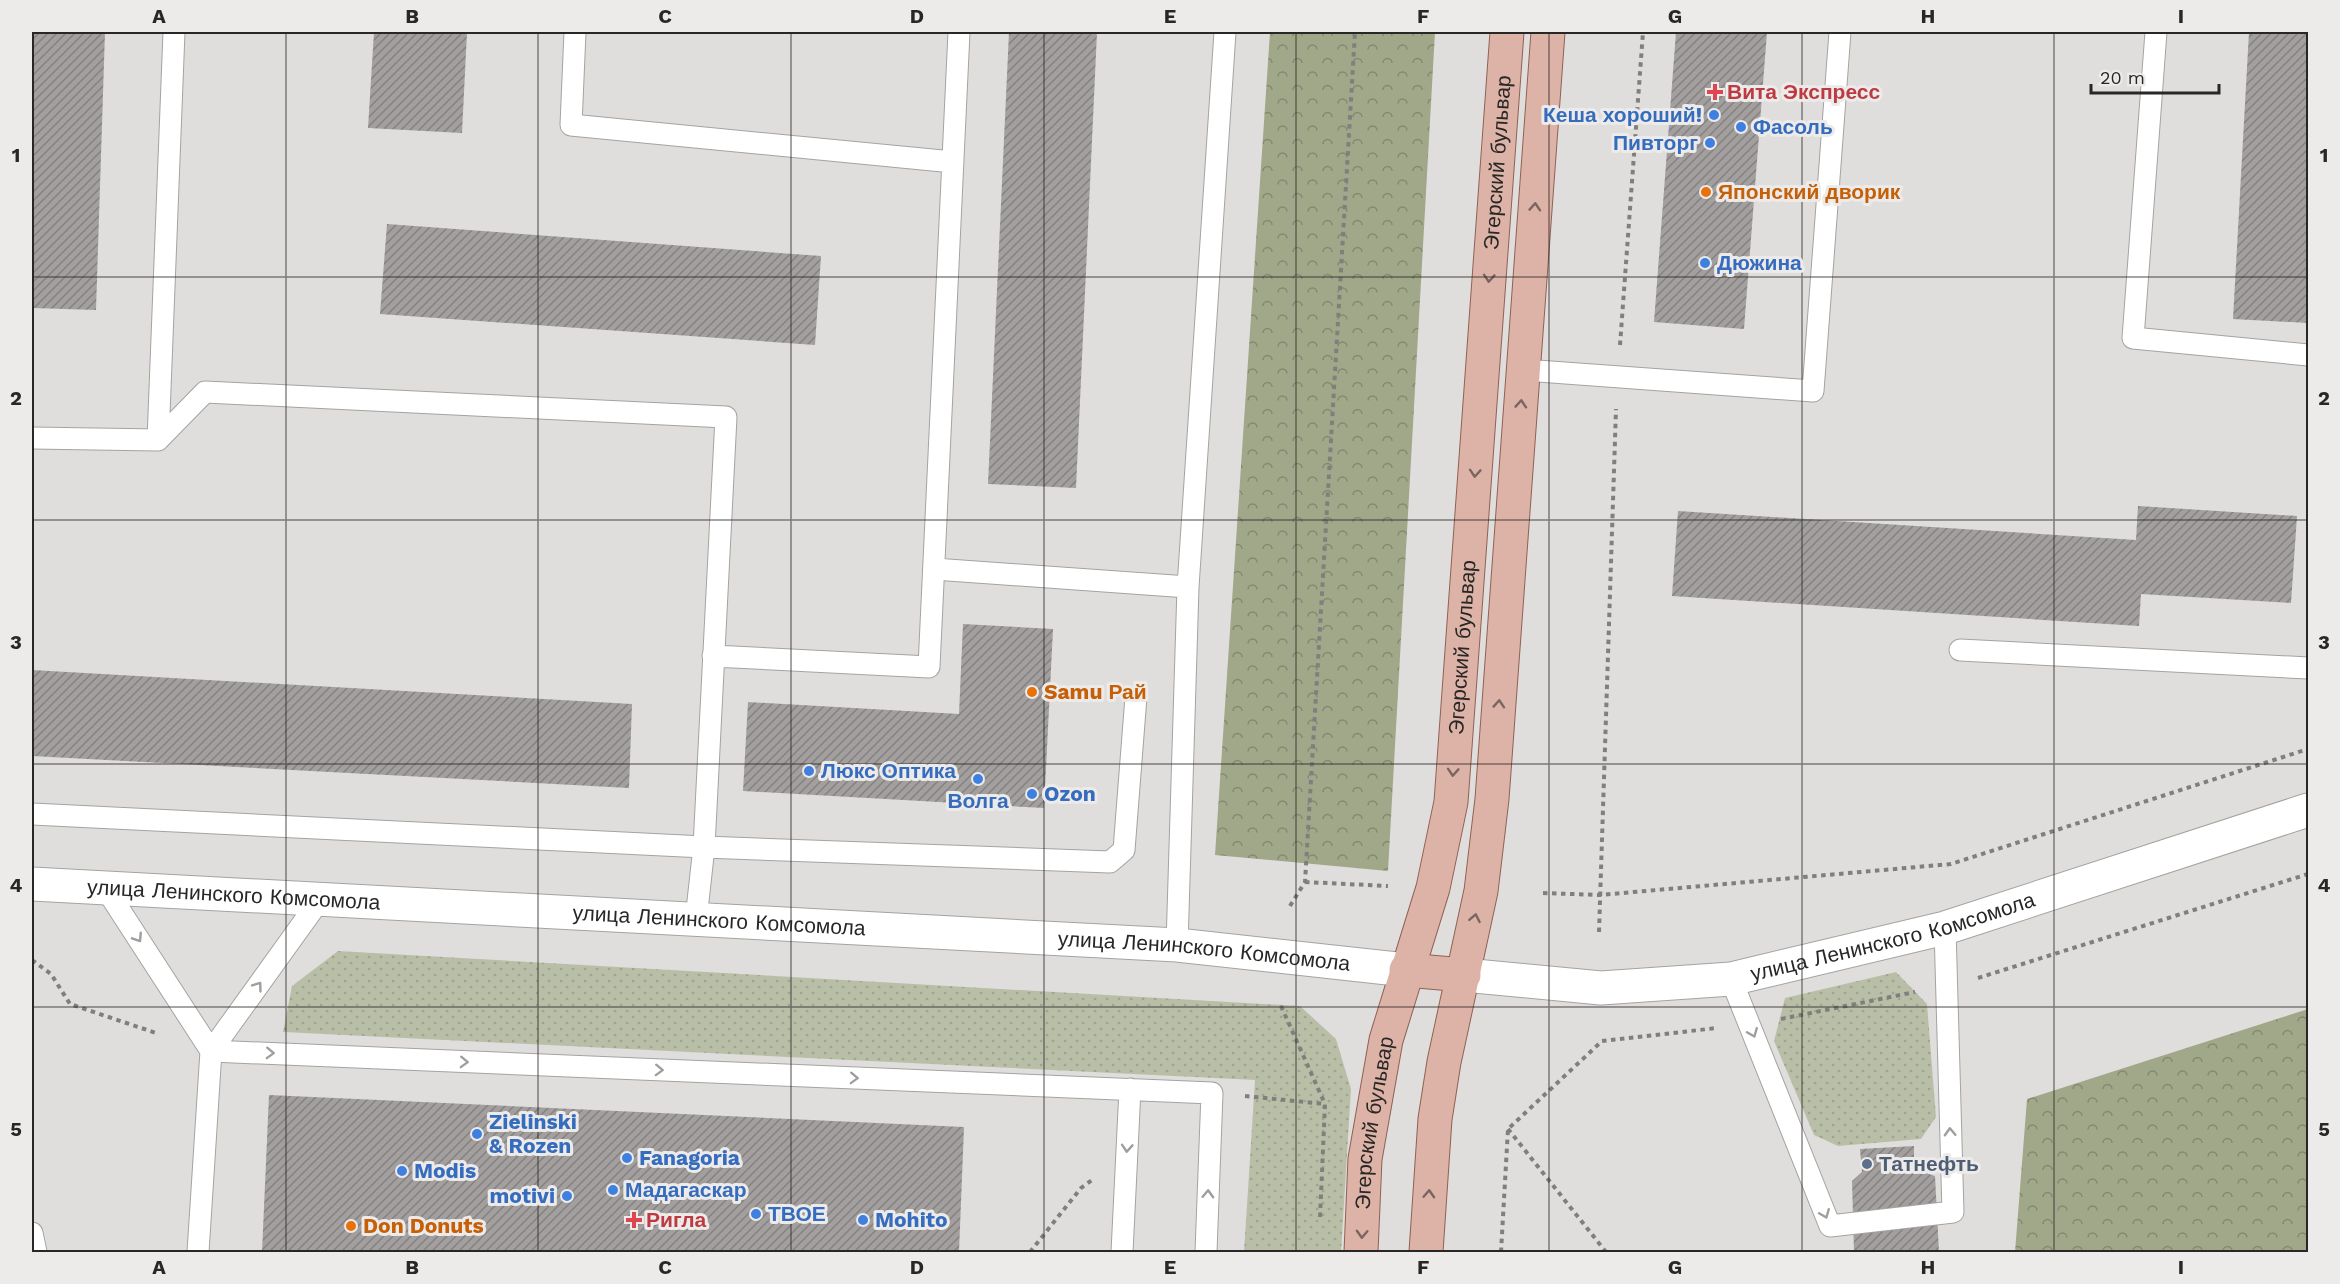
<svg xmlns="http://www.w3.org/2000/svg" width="2340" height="1284" viewBox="0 0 2340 1284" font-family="'Work Sans',sans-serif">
	<defs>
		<pattern id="green-dots" width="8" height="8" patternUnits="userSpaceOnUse" patternTransform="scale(1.5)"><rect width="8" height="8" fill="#b9bfa7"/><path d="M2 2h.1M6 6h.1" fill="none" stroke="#9fa490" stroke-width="1.8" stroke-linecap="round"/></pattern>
		<pattern id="forest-crowns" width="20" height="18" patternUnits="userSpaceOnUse" patternTransform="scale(1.5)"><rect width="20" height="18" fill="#a1a889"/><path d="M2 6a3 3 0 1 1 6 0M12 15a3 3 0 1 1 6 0" fill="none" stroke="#838970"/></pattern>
		<pattern id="building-hatch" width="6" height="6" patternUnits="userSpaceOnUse" patternTransform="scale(1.5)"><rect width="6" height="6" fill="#a29f9e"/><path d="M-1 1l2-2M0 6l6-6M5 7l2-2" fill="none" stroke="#848281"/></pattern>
	</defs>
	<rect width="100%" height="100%" fill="#e0dedc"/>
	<!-- green -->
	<path fill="url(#green-dots)" d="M338,951L1300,1006L1336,1039L1351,1089L1341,1252H1244L1255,1080L283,1032L292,986Z
		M1896,972L1927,1004L1936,1117L1921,1139L1838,1146L1814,1135L1774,1041L1785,998Z"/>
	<!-- forest -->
	<path fill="url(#forest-crowns)" d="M1270,32H1435L1388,871L1215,855Z
		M2308,1009V1252H2015L2027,1099Z"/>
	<!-- building -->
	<path fill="url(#building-hatch)" d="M32,32H105L96,310L32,308Z
		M374,32H467L462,133L368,128Z
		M1009,32H1097L1076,488L988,484Z
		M1676,32H1767L1744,329L1654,322Z
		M2249,32H2308V323L2233,319Z
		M387,224L821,256L815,345L380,314Z
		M2138,506L2297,516L2291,603L2141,594L2139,626L1672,596L1678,511L2136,540Z
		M963,624L1053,629L1044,808L743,791L748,702L959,714Z
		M32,670L632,704L629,788L32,756Z
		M269,1095L964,1127L959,1252H262Z
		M1914,1146V1169L1935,1176L1939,1252H1854L1852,1181L1862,1172L1860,1149Z"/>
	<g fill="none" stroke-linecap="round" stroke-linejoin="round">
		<defs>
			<path id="lane" d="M575,32L571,125L953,162
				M2156,32L2133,338L2308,355
				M1523,370L1813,391L1840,32
				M32,438L158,440L205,392L726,417L704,847L696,919
				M158,440L174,32
				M934,569L1188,587
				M1960,650L2308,668
				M713,656L929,667L959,32
				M32,814L704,847L1110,862L1124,850L1136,697
				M106,889L211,1051
				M1177,945L1188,587L1225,32
				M1731,979L1830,1226L1953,1212L1945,928
				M211,1051L1212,1093L1206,1252
				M32,1233L36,1252
				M198,1252L211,1051L321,898
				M1122,1252L1130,1089"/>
			<g id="secondary">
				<path id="s1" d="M32,884L1177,945L1406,970"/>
				<path id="s2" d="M1464,975L1601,988L1731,979L1945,928L2308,810"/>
			</g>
			<g id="primary">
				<path d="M1406,970L1464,975"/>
				<path id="s3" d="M1361,1252L1365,1159L1386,1040L1433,888L1451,802L1507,32"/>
				<path d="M1426,1252L1435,1119L1444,1062L1481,891L1492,799L1548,32"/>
			</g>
		</defs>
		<!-- lane casing -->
		<use href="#lane" stroke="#a5a3a0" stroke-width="23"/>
		<!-- secondary casing -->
		<use href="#secondary" stroke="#a5a3a0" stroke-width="35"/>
		<!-- primary casing -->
		<use href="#primary" stroke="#8f6154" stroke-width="35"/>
		<!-- path -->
		<path stroke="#817f7e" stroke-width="4" stroke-dasharray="4.5 4.5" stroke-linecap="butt" d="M1620,345L1643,32
			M1305,882L1388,886
			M1543,893L1600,895L1951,864L2308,749
			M1290,906L1305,882L1355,32
			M1599,932L1616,409
			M32,960L51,974L70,1004L159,1034
			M1978,978L2308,874
			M1281,1006L1325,1104L1320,1218
			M1781,1019L1915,992
			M1245,1096L1325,1104
			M1508,1129L1606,1252
			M1030,1252L1081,1188L1092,1180
			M1501,1252L1508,1129L1602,1041L1717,1028"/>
		<!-- lane -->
		<use href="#lane" stroke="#fff" stroke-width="21"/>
		<!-- secondary -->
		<use href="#secondary" stroke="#fff" stroke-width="33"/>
		<!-- primary -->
		<use href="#primary" stroke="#ddb3a7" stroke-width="33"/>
	</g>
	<!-- one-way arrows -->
	<defs><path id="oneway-chevron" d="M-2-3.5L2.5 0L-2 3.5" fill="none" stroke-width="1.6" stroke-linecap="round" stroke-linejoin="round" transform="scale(1.5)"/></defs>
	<g stroke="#796660">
		<use href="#oneway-chevron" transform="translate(1535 207) rotate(-86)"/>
		<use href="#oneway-chevron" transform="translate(1489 278) rotate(94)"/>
		<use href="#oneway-chevron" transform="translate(1521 404) rotate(-86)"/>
		<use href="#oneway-chevron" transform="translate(1475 473) rotate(94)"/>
		<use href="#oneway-chevron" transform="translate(1499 704) rotate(-86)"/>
		<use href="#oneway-chevron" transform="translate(1453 772) rotate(94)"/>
		<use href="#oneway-chevron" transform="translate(1475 918) rotate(-79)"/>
		<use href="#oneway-chevron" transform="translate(1429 1194) rotate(-87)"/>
		<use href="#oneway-chevron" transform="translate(1362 1234) rotate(92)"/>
	</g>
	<g stroke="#9e9e9d">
		<use href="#oneway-chevron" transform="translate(138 938) rotate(57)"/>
		<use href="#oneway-chevron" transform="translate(258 986) rotate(-54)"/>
		<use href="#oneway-chevron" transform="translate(1753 1033) rotate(68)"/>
		<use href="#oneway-chevron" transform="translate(270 1053) rotate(2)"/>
		<use href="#oneway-chevron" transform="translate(464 1062) rotate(2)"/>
		<use href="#oneway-chevron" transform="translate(659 1070) rotate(2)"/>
		<use href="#oneway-chevron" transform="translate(854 1078) rotate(2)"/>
		<use href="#oneway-chevron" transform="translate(1950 1132) rotate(-92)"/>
		<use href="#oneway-chevron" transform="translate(1127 1148) rotate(94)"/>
		<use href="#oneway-chevron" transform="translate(1208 1194) rotate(-88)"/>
		<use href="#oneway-chevron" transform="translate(1825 1214) rotate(68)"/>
	</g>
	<!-- grid -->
	<path fill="none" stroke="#282726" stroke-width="1.5" stroke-opacity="0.55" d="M286,32V1252M538,32V1252M791,32V1252M1044,32V1252M1296,32V1252M1549,32V1252M1802,32V1252M2054,32V1252M32,277H2308M32,520H2308M32,764H2308M32,1007H2308"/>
	<!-- markers -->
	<g fill="#e0444e" stroke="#edebe9" stroke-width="2">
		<path d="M1712 83h6v6h6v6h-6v6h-6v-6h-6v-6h6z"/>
		<path d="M631 1211h6v6h6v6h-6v6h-6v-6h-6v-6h6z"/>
	</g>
	<g fill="#3f7fe0" stroke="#edebe9" stroke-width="2">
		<circle cx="1714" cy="115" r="6"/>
		<circle cx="1741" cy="127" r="6"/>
		<circle cx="1710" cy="143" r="6"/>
		<circle cx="1705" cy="263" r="6"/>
		<circle cx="809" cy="771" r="6"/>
		<circle cx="978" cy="779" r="6"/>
		<circle cx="1032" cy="794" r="6"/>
		<circle cx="477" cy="1134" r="6"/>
		<circle cx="627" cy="1158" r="6"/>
		<circle cx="402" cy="1171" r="6"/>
		<circle cx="613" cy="1190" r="6"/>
		<circle cx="567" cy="1196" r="6"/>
		<circle cx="756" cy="1214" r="6"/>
		<circle cx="863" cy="1220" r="6"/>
	</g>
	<g fill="#e8710a" stroke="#edebe9" stroke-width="2">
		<circle cx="1706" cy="192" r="6"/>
		<circle cx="1032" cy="692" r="6"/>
		<circle cx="351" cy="1226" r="6"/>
	</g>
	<circle fill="#5c6f8a" stroke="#edebe9" stroke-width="2" cx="1867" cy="1164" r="6"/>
	<g text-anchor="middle" stroke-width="6" stroke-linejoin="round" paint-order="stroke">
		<!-- health labels -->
		<g font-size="21" font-weight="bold" fill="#be3a42" stroke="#edebe9" text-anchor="start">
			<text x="1727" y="99">Вита Экспресс</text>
			<text x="646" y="1227">Ригла</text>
		</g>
		<!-- shop labels -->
		<g font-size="21" font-weight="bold" fill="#366cbe" stroke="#edebe9" text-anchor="start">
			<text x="1702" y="122" text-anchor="end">Кеша хороший!</text>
			<text x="1753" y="134">Фасоль</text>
			<text x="1698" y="150" text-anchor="end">Пивторг</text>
			<text x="1717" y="270">Дюжина</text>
			<text x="821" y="778">Люкс Оптика</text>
			<text x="1044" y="801">Ozon</text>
			<text x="978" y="808" text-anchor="middle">Волга</text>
			<text x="489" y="1129">Zielinski<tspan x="489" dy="24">&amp; Rozen</tspan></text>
			<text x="639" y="1165">Fanagoria</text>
			<text x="414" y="1178">Modis</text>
			<text x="625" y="1197">Мадагаскар</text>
			<text x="555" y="1203" text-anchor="end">motivi</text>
			<text x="768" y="1221">ТВОЕ</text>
			<text x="875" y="1227">Mohito</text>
		</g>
		<!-- street labels -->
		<g font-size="21" fill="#282726" stroke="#edebe9">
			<text dy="7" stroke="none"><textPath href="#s3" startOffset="1102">Эгерский бульвар</textPath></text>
			<text dy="7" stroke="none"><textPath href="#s3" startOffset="616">Эгерский бульвар</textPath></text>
			<text dy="7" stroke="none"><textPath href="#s1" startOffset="202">улица Ленинского Комсомола</textPath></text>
			<text dy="7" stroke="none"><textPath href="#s1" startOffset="688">улица Ленинского Комсомола</textPath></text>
			<text dy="7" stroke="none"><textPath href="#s2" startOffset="435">улица Ленинского Комсомола</textPath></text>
			<text dy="7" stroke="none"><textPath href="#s1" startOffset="1174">улица Ленинского Комсомола</textPath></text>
			<text dy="7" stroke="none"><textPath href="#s3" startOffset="130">Эгерский бульвар</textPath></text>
		</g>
		<!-- food labels -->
		<g font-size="21" font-weight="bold" fill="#c56008" stroke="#edebe9" text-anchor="start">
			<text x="1718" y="199">Японский дворик</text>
			<text x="1044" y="699">Samu Рай</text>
			<text x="363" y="1233">Don Donuts</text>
		</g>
		<!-- service labels -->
		<g font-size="21" font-weight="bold" fill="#4e5e75" stroke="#edebe9" text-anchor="start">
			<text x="1879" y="1171">Татнефть</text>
		</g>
	</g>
	<!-- border -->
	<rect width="2340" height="1284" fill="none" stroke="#edebe9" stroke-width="66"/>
	<!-- scale -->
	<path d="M2091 84v9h128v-9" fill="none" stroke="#282726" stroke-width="3"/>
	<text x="2100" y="84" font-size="18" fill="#282726" stroke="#edebe9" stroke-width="4.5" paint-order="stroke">20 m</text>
	<rect x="33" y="33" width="2274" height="1218" fill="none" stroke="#282726" stroke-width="2"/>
	<g font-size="20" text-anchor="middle" font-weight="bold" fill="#282726">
		<text x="159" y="23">A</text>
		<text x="412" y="23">B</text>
		<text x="665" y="23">C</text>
		<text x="917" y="23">D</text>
		<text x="1170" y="23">E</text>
		<text x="1423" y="23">F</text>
		<text x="1675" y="23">G</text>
		<text x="1928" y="23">H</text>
		<text x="2181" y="23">I</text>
		<text x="16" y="162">1</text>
		<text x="2324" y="162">1</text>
		<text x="16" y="405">2</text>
		<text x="2324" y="405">2</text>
		<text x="16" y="649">3</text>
		<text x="2324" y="649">3</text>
		<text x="16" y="892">4</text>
		<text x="2324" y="892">4</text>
		<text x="16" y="1136">5</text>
		<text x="2324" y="1136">5</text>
		<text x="159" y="1274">A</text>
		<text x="412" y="1274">B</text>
		<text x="665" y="1274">C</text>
		<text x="917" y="1274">D</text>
		<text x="1170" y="1274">E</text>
		<text x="1423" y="1274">F</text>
		<text x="1675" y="1274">G</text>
		<text x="1928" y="1274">H</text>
		<text x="2181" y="1274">I</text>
	</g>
</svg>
